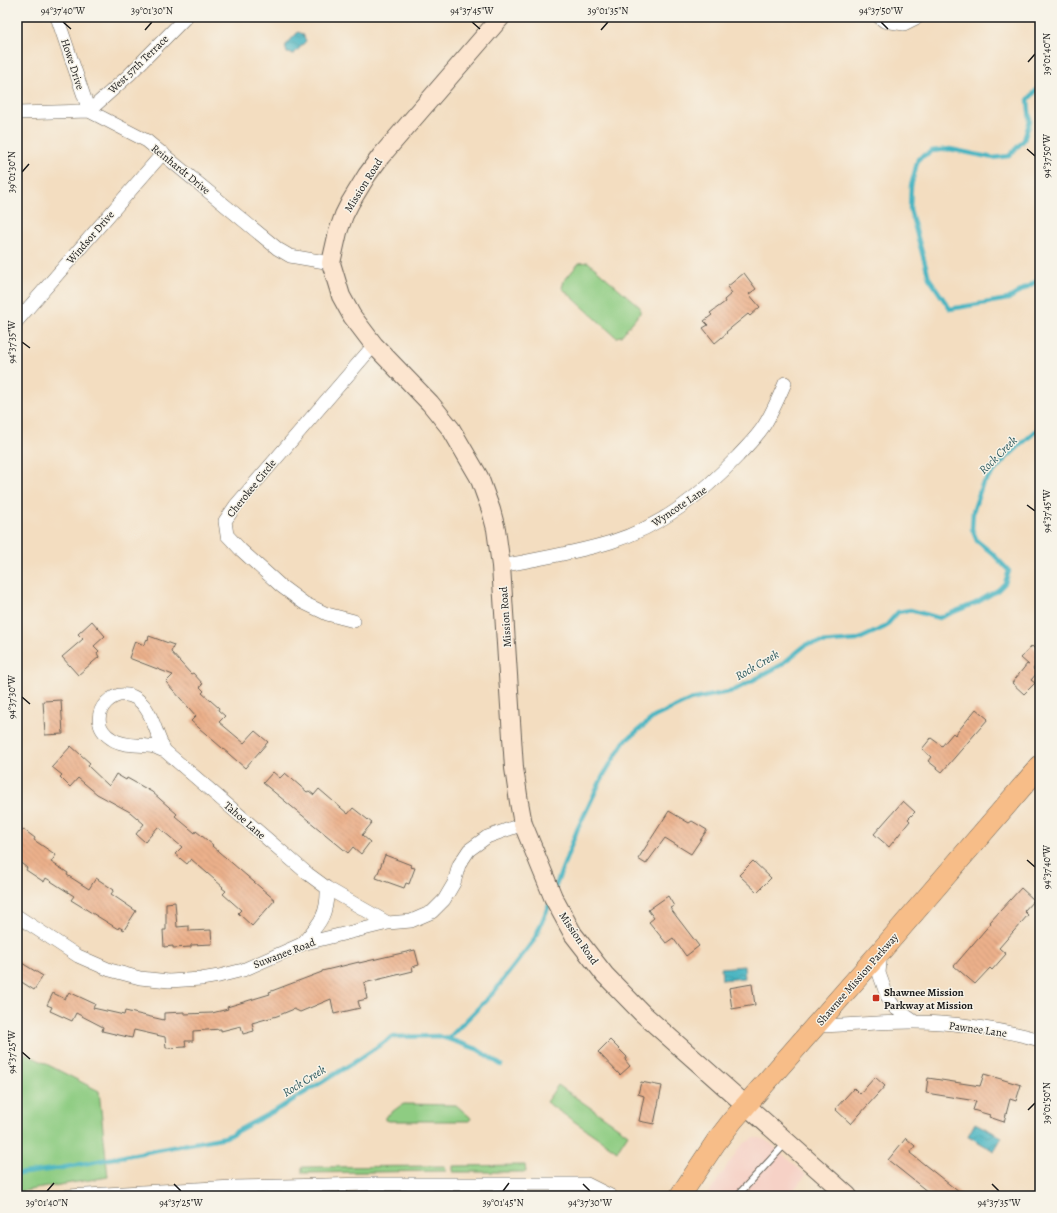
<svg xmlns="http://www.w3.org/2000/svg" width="1057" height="1213" viewBox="0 0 1057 1213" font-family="Alegreya,serif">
	<defs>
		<pattern id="water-waves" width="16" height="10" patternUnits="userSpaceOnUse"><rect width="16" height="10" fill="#46b4c1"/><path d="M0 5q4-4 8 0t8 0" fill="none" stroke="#3a929c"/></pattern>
		<pattern id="building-back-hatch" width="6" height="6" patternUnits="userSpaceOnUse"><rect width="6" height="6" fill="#ebb08b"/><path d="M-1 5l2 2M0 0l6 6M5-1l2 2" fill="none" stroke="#c99777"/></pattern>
	</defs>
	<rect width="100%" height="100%" fill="#f7f3e8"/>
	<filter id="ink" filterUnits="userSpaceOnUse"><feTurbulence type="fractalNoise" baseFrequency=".025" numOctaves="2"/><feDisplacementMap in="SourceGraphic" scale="8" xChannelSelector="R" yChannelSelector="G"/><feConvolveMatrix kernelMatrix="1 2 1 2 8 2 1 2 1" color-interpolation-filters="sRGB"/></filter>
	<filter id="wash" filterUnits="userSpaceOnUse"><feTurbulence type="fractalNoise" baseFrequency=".012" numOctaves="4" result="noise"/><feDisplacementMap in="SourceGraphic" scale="16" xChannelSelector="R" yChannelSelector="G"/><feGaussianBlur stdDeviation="0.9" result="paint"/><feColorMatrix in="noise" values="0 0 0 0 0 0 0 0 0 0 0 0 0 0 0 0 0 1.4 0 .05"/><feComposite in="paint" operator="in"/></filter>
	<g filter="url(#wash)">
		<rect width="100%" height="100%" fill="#f3ddc0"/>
		<!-- built -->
		<path fill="#f6d1c6" d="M754,1138H761L770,1143L806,1175L789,1196H707L738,1150L743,1144Z"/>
		<!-- green -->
		<path fill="#8ecc82" stroke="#55744f" d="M588,262L640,307V313L621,336L616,337L562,288L564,281L579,263Z
			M17,1049L99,1091L108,1177L17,1192Z
			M558,1085L628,1134L617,1151L546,1102Z
			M404,1104L456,1105L470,1117L471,1119L469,1121H388L385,1120V1117L400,1106Z
			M525,1165L526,1172H453V1166Z
			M445,1166L446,1171L302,1173V1167Z"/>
		<!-- water -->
		<path fill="url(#water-waves)" stroke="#31686e" d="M298,32L303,34L306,41L294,54L287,53L285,46Z
			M744,966L745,978L722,980L721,968Z
			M975,1123L1002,1137L994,1151L968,1136Z"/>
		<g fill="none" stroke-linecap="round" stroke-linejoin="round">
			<!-- stream -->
			<path stroke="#46b4c1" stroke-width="4.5" d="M1040,86L1028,100L1030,121L1024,140L1009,156L993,158L950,149L932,151L918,159L911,186L910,209L929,278L950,309L1008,299L1040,279
				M555,888L577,830L603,776L624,742L654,717L690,700L733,691L781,665L807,644L857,640L885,627L898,612L910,610L939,618L976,603L998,590L1005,583L1009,571L992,553L977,541L972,529L973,512L982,485L1005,459L1040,427
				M448,1039L477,1049L501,1065
				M17,1174L61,1168L226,1137L278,1109L353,1063L392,1037L438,1036L448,1039L493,993L534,940L550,903"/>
		</g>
		<g id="blocks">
			<!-- building -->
			<path fill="url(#building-back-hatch)" d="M744,273L756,289L749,294L760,307L750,316L748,314L726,332L727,333L715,343L703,328L708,325L704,321L712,315L710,313L725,302L724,300L732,293L727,287Z
				M92,621L105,636L94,646L99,651L97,653L99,657L78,675L62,657L83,639L78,634Z
				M149,636L174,645L171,652L191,674L193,673L203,684L201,685L202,686L200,687L204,691L202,693L219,708L218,710L225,716L219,722L244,743L255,731L268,742L245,768L191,721L196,716L166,682L173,675L129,658L135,641L144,645L147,639L148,640Z
				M1032,646L1040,654V660L1033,669L1037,673L1031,680L1035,683L1024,694L1012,683L1027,664L1029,665L1021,658Z
				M61,700L63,734L45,735L43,701Z
				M976,709L988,719L942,772L928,761L931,757L922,749L931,738L942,746L953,733L955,735Z
				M71,746L90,763L88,766L109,786L116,774L126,780L127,778L152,792L177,814L175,816L195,833L196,831L213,845L212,846L275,900L252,926L238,913L241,910L223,894L226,891L222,888L223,887L191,859L187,864L175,854L182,847L158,827L145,842L136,834L144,824L130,812L97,794L78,778L70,787L60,777L62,775L52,767Z
				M273,772L280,778L285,773L307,792L309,791L314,795L319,789L348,814L353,808L372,823L362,835L370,842L361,854L353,847L348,853L263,783Z
				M903,801L915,812L908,819L910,821L889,847L874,834Z
				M669,811L689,823L692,821L707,830L691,854L665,838L646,864L638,859Z
				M23,829L35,838L34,840L56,855L51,862L68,873L67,875L89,889L96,878L114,890L111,894L136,911L124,930L119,927L118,929L71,900L74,896L46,878L44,882L26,870L27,868L17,860V837Z
				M385,855L411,865L410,867L415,868L409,884L406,883L404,888L376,878Z
				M753,861L771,878L757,892L739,875Z
				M1021,888L1034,900L1024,911L1028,915L999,948L1006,954L992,970L990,968L975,984L954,966L991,923L990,922Z
				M668,896L674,906L670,908L699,946L686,956L673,938L666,943L649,922L654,918L648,910Z
				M175,902L177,927L189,926V931L211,930L212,944L191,945V947L173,948V946L164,947L163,930H166V903Z
				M415,950L419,965L412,967L413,971L364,983L367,999L358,1001L360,1008L334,1014L331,999L300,1012L294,1009L277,1016L252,1023L254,1031L243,1034L241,1026L221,1031V1029L193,1031V1041H185L186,1047L166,1048L165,1037L134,1030L132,1038L102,1031L103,1027L76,1013L72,1021L50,1011L52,1007L47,1005L53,993L65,999L69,992L95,1004L93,1008L124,1015L125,1011L164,1020V1013L184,1012V1014L212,1013L228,1009L227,1007L270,994L269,992L322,972V971L359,962V963Z
				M17,960L43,976L34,990L17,979Z
				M752,984L755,1005L732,1009L729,988Z
				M610,1040L627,1057L625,1060L630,1066L620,1075L598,1052Z
				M984,1074L1021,1085L1016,1101L1010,1099L1004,1122L989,1117L990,1115L973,1110L976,1101L926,1093L928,1078L980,1086Z
				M875,1077L885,1086L851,1124L835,1109L854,1088L860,1094Z
				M641,1082L662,1086L654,1124L639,1121L644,1096L638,1094Z
				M906,1138L915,1146L910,1153L964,1196H933L888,1160Z"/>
		</g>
	</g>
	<g filter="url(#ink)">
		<use href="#blocks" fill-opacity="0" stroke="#676055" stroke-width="1"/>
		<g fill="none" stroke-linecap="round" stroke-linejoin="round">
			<defs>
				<path id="service" d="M343,1185V1196
					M737,1196L786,1143"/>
				<path id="minor" d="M57,17L89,111L129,75L186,17
					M879,17L884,21L904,24L918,17
					M17,113L89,111L147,141L278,249L290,256L331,263
					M17,321L163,153
					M501,566C537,559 575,553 611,542C662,526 701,495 738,456C747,446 758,436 765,424C773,411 779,397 785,383
					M354,621L327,614L304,603L281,586L241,550L227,535L225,521L236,505L374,345
					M165,751C157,737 154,719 145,707C120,673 78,718 112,739C124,747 140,744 154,747C158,748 161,750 165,751L308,874L327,888L388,923
					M17,916L78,956L110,970L140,978L169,981L201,979L219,976L243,970L302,944L388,923L411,921L432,912L444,900L454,883L459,865L469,850L487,837L523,824
					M302,944C319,924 328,916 327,888
					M881,952L879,973L887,996L895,1008L915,1022
					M816,1026C848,1025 881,1022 913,1022C954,1022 1002,1029 1040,1040
					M68,1196L233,1187L369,1184H587L611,1196"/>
				<path id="secondary" d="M501,17L381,156L367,175L350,203L344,215L338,232L331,263L341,296L352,316L374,345L430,403L451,429L479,477L491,510L496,529L501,566L514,768L519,802L523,824L553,897L573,934L605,975L642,1013L848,1196"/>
				<path id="trunk" d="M680,1196L716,1142L733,1120L881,951L1040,766"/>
			</defs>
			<!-- service casing -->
			<use href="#service" stroke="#676055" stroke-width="8"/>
			<!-- minor casing -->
			<use href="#minor" stroke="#676055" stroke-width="14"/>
			<!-- secondary casing -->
			<use href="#secondary" stroke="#676055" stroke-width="20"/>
			<!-- trunk casing -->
			<use href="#trunk" stroke="#676055" stroke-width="22"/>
			<!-- service -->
			<use href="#service" stroke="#fff" stroke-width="6"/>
			<!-- minor -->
			<use href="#minor" stroke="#fff" stroke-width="13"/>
			<!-- secondary -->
			<use href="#secondary" stroke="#fce5cf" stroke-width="18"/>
			<!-- trunk -->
			<use href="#trunk" stroke="#f7bd88" stroke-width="21"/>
		</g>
	</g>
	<!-- ticks -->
	<path fill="none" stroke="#1c1c1c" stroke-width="1.5" d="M63,22L71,29M472,22L480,29M881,22L888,29M145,30L152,22M601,30L608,22M1028,62L1035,54M1027,149L1035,156M22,172L29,164M22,342L30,348M1027,505L1035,511M22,697L30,704M1027,860L1035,867M22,1052L30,1059M1028,1110L1035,1103M174,1184L181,1191M583,1184L590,1191M992,1184L999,1191M47,1191L54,1183M503,1191L509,1183"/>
	<!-- markers -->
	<rect fill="#c8321e" stroke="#f7f3e8" stroke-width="1.5" x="872" y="994" width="8" height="8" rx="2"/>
	<g text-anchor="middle" stroke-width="3" stroke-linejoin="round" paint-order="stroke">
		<!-- street labels -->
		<g font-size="11" fill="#1c1c1c" stroke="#f7f3e8">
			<text transform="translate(73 64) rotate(72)" y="4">Howe Drive</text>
			<text transform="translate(138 64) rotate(-44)" y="4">West 57th Terrace</text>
			<text transform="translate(181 169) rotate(39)" y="4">Reinhardt Drive</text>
			<text transform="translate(363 185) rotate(-58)" y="4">Mission Road</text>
			<text transform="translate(90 237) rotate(-49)" y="4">Windsor Drive</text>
			<text transform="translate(251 488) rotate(-51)" y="4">Cherokee Circle</text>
			<text transform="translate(679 506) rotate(-34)" y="4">Wyncote Lane</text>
			<text transform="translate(505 617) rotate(-94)" y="4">Mission Road</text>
			<text transform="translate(245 820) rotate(41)" y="4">Tahoe Lane</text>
			<text transform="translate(579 938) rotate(56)" y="4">Mission Road</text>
			<text transform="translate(284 953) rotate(-21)" y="4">Suwanee Road</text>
			<text transform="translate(857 979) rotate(-49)" y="4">Shawnee Mission Parkway</text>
			<text transform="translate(978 1029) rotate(8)" y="4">Pawnee Lane</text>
		</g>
		<!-- poi labels -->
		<g font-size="11" font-weight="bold" fill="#1c1c1c" stroke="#f7f3e8" text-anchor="start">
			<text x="884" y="996">Shawnee Mission<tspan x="884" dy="13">Parkway at Mission</tspan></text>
		</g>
		<!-- water labels -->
		<g font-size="12" font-style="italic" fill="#2d595e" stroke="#f7f3e8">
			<text transform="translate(998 455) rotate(-45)" y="4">Rock Creek</text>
			<text transform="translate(757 665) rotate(-30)" y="4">Rock Creek</text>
			<text transform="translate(304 1081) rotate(-32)" y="4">Rock Creek</text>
		</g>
	</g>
	<!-- margin -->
	<rect width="1057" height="1213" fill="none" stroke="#f7f3e8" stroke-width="44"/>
	<rect x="22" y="22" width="1013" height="1169" fill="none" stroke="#1c1c1c" stroke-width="1.5"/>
	<g font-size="10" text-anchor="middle" fill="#1c1c1c">
		<text x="63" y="14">94°37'40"W</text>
		<text x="152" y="14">39°01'30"N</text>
		<text x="472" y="14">94°37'45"W</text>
		<text x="608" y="14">39°01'35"N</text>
		<text x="881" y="14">94°37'50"W</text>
		<text transform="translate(1046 54) rotate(-90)" y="4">39°01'40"N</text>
		<text transform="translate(1046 156) rotate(-90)" y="4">94°37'50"W</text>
		<text transform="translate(11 172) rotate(-90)" y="4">39°01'30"N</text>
		<text transform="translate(11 342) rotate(-90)" y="4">94°37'35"W</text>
		<text transform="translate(1046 511) rotate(-90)" y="4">94°37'45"W</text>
		<text transform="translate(11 697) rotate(-90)" y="4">94°37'30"W</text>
		<text transform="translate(1046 867) rotate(-90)" y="4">94°37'40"W</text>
		<text transform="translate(11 1052) rotate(-90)" y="4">94°37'25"W</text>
		<text transform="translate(1046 1103) rotate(-90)" y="4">39°01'50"N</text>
		<text x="47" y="1206">39°01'40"N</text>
		<text x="181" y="1206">94°37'25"W</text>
		<text x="503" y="1206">39°01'45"N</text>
		<text x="590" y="1206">94°37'30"W</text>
		<text x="999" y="1206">94°37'35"W</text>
	</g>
</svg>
